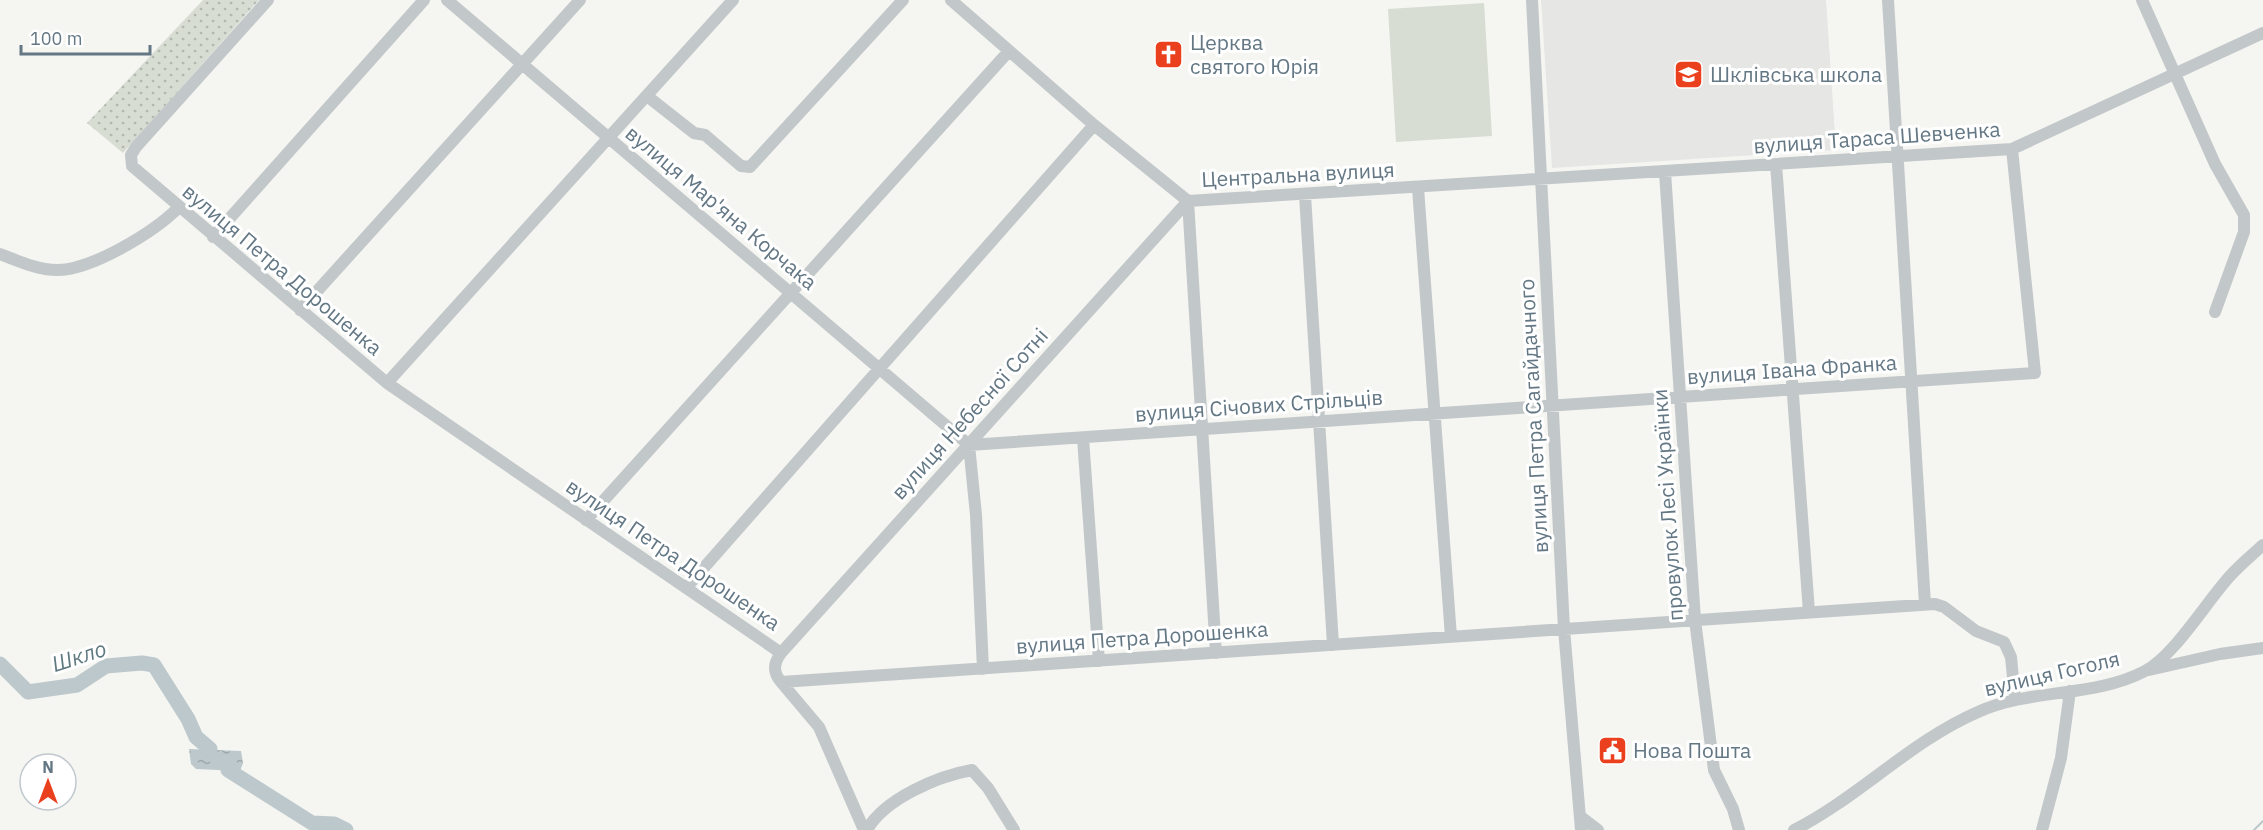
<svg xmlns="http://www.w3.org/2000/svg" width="2263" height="830" viewBox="0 0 2263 830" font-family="'IBM Plex Sans',sans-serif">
	<defs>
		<pattern id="grass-dots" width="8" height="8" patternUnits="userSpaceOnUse" patternTransform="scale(1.5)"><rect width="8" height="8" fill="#d7ddd2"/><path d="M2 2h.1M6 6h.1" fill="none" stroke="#b2b8b0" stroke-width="1.8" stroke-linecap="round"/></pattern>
		<pattern id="water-ripples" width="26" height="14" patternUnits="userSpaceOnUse" patternTransform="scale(1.5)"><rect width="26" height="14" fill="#bcc8cc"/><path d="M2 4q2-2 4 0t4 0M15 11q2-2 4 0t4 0" fill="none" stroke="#9ca7ab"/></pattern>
	</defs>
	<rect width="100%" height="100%" fill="#f5f5f1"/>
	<!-- built -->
	<path fill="#e6e7e5" d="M1541,0H1826L1836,150L1552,168Z"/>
	<!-- grass -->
	<path fill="url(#grass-dots)" d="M203,0H259L123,153L87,123Z"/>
	<!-- pitch -->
	<path fill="#d7ddd2" d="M1484,3L1492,136L1396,142L1388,9Z"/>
	<!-- water -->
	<path fill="url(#water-ripples)" d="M189,749L241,751L243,763L240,771L196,769L191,764Z"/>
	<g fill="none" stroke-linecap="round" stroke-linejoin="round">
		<!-- stream -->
		<path stroke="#bcc8cc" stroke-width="2" d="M2254,830L2263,821"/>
		<!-- river -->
		<path stroke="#bcc8cc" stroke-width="15" d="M0,664L28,692L77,685L106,666L142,663L154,665L188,719L196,737L210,749
			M228,770L312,823L334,824L346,830"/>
		<!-- minor -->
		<path stroke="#c2c7c9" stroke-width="12" d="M268,0L136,147L131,155L132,166L387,383L781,653C773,664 773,672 781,682L1935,604L1944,607L1976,631L2004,642L2011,657L2015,699
			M447,0L969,445
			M951,0L1094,125L1188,201L2012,149L2263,33
			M1532,0L1564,629L1581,830
			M1888,0L1925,604
			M2142,0L2215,164L2244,215V232L2215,312
			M647,96L694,133L705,135L741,166L750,167L903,0
			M1776,164L1809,612
			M1665,172L1695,620L1714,770L1733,809L1739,830
			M1418,188L1451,637
			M1305,195L1333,645
			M1188,201L1216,653
			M213,237L424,0
			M0,254C18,261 38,270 57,270C92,270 154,232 178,208
			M300,310L580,0
			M387,383L733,0
			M1083,438L1099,661
			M969,445L2035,373L2012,149
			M969,445L976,515L983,669
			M586,520L1009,51
			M686,588L1094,125
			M781,653L1188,201
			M2149,670L2220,654L2263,648
			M781,682L819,727L864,830
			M1581,817L1598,830
			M867,830C884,799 938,776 972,770L988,788L1014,830
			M1794,830C1859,797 1911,741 1978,712C2030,688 2094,698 2145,671C2174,656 2207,601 2230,576C2240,565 2252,555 2263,545
			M2042,830L2061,758L2070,691"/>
	</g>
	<!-- icons -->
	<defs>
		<symbol id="church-square" viewBox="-11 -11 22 22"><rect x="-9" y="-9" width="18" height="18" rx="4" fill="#ea401d" stroke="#fff"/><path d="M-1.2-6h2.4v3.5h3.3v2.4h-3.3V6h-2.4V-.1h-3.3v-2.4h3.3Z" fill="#fff"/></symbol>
		<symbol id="school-square" viewBox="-11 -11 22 22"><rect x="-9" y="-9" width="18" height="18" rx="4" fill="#ea401d" stroke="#fff"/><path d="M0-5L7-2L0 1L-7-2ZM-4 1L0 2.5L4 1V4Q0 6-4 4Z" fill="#fff"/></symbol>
		<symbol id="civic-square" viewBox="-11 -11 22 22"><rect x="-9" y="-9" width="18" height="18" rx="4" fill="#ea401d" stroke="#fff"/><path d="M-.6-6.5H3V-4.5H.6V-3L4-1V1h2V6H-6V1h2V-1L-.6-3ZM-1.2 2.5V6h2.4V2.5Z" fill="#fff"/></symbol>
	</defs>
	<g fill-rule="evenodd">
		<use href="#church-square" x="1152" y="38" width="33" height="33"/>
		<use href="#school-square" x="1672" y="58" width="33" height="33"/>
		<use href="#civic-square" x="1596" y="734" width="33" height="33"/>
	</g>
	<g text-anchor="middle" stroke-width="6" stroke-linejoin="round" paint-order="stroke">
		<!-- poi labels -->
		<g font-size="21" fill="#637784" stroke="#fff" text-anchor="start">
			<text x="1190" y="50">Церква<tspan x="1190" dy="24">святого Юрія</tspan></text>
			<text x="1710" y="82">Шклівська школа</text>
			<text x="1633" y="758">Нова Пошта</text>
		</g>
		<!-- street labels -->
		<g font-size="21" fill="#637784" stroke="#fff">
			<text transform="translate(1877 138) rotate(-4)" y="7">вулиця Тараса Шевченка</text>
			<text transform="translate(1298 175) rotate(-3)" y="7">Центральна вулиця</text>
			<text transform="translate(721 208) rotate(40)" y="7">вулиця Мар'яна Корчака</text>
			<text transform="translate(282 270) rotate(40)" y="7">вулиця Петра Дорошенка</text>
			<text transform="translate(1792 370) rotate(-4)" y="7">вулиця Івана Франка</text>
			<text transform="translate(1259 406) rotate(-4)" y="7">вулиця Січових Стрільців</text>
			<text transform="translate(970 414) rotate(-48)" y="7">вулиця Небесної Сотні</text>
			<text transform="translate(1534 416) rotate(-93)" y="7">вулиця Петра Сагайдачного</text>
			<text transform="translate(1668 505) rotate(-94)" y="7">провулок Лесі Українки</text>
			<text transform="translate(673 555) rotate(34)" y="7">вулиця Петра Дорошенка</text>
			<text transform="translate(1142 638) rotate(-4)" y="7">вулиця Петра Дорошенка</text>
			<text transform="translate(2052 674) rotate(-13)" y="7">вулиця Гоголя</text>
		</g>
		<!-- water labels -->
		<g font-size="22" font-style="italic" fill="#5f7a81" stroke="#fff">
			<text transform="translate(79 656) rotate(-18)" y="8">Шкло</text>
		</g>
	</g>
	<!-- north arrow -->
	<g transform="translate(48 782)"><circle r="28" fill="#ffffff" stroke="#c1c9ce" stroke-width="1.5"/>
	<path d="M0-4.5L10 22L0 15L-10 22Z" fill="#ea401d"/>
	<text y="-9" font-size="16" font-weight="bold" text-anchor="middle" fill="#637784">N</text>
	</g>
	<!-- scale -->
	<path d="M21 45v9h129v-9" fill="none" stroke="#637784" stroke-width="3"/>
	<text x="30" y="45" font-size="18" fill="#637784" stroke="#ffffff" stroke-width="4.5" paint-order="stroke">100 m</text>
</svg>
